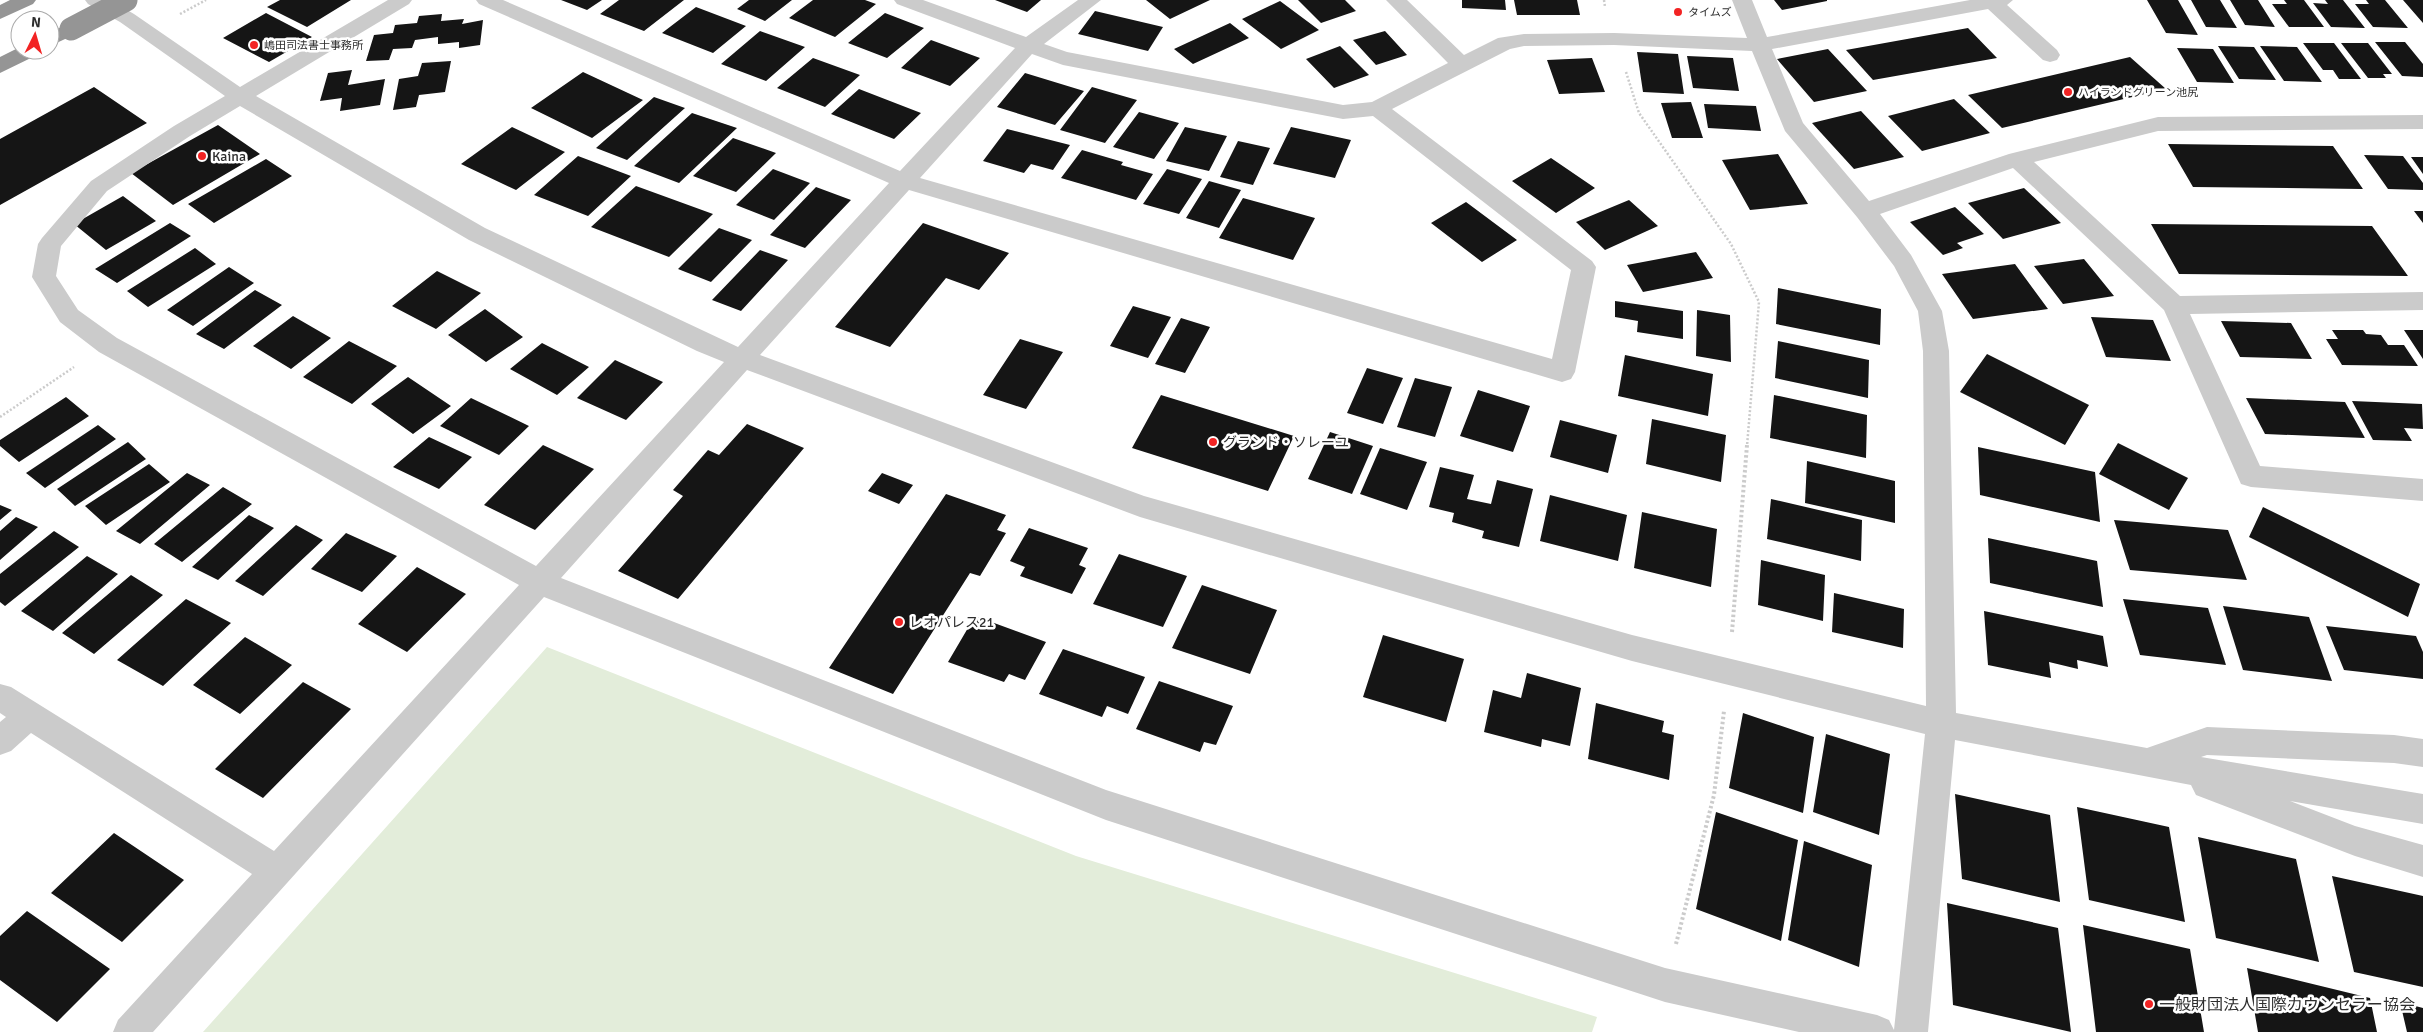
<svg xmlns="http://www.w3.org/2000/svg" width="2423" height="1032" viewBox="0 0 2423 1032" font-family="Signika,'Noto Sans JP',sans-serif">
	<rect width="100%" height="100%" fill="#fff"/>
	<!-- green -->
	<path fill="#e3edda" d="M547,647L1076,856L1597,1017L1592,1032H203Z"/>
	<!-- building -->
	<path fill="#151515" d="M280,0H351L307,27L267,7Z
		M561,0H602L587,10Z
		M619,0H684L644,31L600,14Z
		M749,0H792L765,21L737,9Z
		M813,0H865L876,4L835,37L789,18Z
		M995,0H1041L1027,12Z
		M1146,0H1210L1170,19Z
		M1298,0H1345L1356,11L1321,23Z
		M1462,0H1505L1506,10L1462,8Z
		M1514,0H1577L1580,15H1517Z
		M1774,0H1827V1L1782,10Z
		M2147,0H2178L2198,35L2166,33Z
		M2191,0H2220L2237,28L2206,27Z
		M2230,0H2258L2275,27L2245,25Z
		M2284,0H2304L2324,27H2289L2272,4H2287Z
		M2325,0H2343L2365,28L2331,27L2313,3L2328,4Z
		M2366,0H2385L2408,28L2373,27L2355,4H2369Z
		M2403,0H2423V23Z
		M1280,1L1319,30L1281,49L1242,19Z
		M696,7L746,26L713,53L662,33Z
		M1095,11L1163,27L1148,51L1078,34Z
		M266,13L312,37L269,62L223,38Z
		M885,13L924,28L887,58L848,43Z
		M442,14L441,21L464,19L462,24L483,20L480,45L459,48V42L438,44V37L415,40L412,48L393,49L389,60L366,61L374,35L393,33L395,25L417,23L419,16Z
		M1230,23L1249,38L1193,64L1174,49Z
		M1968,28L1997,58L1873,80L1846,50Z
		M760,31L805,47L766,81L721,64Z
		M1385,31L1407,55L1376,65L1353,40Z
		M931,40L980,58L950,86L901,68Z
		M2375,42H2405L2423,64V77L2402,76Z
		M2303,43H2334L2361,79H2339L2333,70H2323Z
		M2341,43H2368L2392,74H2383L2386,78H2368Z
		M1340,46L1369,75L1334,88L1306,59Z
		M2218,46L2254,47L2276,80L2239,79Z
		M2260,46L2297,47L2322,82L2284,81Z
		M2177,48L2213,49L2234,83L2197,82Z
		M1828,49L1867,91L1814,102L1777,59Z
		M1637,52L1678,54L1684,94L1643,92Z
		M1687,56L1733,58L1739,91L1693,88Z
		M2130,57L2166,89L2002,128L1968,95Z
		M813,58L860,75L825,107L777,88Z
		M1592,58L1605,92L1559,94L1547,60Z
		M451,61L445,92L419,95L416,107L393,110L399,79L418,76L422,63Z
		M352,70L348,85L385,79L380,105L340,111L342,98L320,101L328,73Z
		M583,72L643,100L592,138L531,108Z
		M1025,73L1084,91L1055,125L997,107Z
		M94,87L147,123L0,205V139Z
		M1092,87L1137,100L1105,143L1060,130Z
		M859,89L921,113L894,139L831,114Z
		M654,97L685,108L627,160L596,148Z
		M1954,99L1990,133L1922,151L1888,116Z
		M1691,102L1703,138H1672L1661,103Z
		M1704,104L1756,106L1761,131L1708,128Z
		M1861,111L1904,157L1854,169L1812,123Z
		M1139,112L1179,123L1154,159L1113,147Z
		M692,113L737,128L679,183L634,166Z
		M218,125L260,154L173,205L131,173Z
		M512,127L565,152L516,190L461,164Z
		M1185,127L1227,136L1209,171L1166,161Z
		M1291,127L1351,140L1335,178L1273,164Z
		M1007,129L1070,145L1053,170L1031,164L1024,173L983,161Z
		M733,138L776,153L736,192L693,176Z
		M1238,141L1270,148L1253,185L1220,177Z
		M2168,144L2333,146L2363,189L2193,187Z
		M1082,150L1123,162L1121,165L1153,174L1136,200L1061,178Z
		M1778,154L1808,204L1750,210L1722,160Z
		M2364,155L2403,156L2423,183V190L2388,189Z
		M578,156L631,176L588,216L534,195Z
		M2411,157H2423V174Z
		M1551,158L1595,188L1556,213L1512,181Z
		M266,159L292,176L214,223L188,204Z
		M773,169L810,183L774,220L736,205Z
		M1167,169L1202,179L1179,214L1143,204Z
		M1209,181L1241,190L1219,228L1186,218Z
		M636,186L713,214L669,257L591,227Z
		M816,187L851,200L805,248L770,235Z
		M2024,188L2061,223L2003,239L1968,203Z
		M123,196L156,221L106,250L74,224Z
		M1243,198L1315,218L1293,260L1219,238Z
		M1629,200L1658,226L1605,250L1576,222Z
		M1466,202L1517,240L1482,262L1431,223Z
		M1955,207L1984,234L1957,243L1963,248L1943,255L1910,222Z
		M2414,211H2423V223Z
		M170,223L191,236L117,283L95,269Z
		M923,223L1009,253L979,290L946,278L890,347L835,327Z
		M2151,224L2372,226L2408,276L2179,274Z
		M719,228L752,240L711,282L678,269Z
		M195,248L216,264L148,307L127,291Z
		M760,250L788,260L741,311L712,300Z
		M1696,252L1713,278L1643,292L1627,265Z
		M2084,259L2114,296L2063,304L2034,266Z
		M2015,264L2048,309L1973,319L1942,274Z
		M229,267L254,283L193,326L167,310Z
		M437,271L481,293L436,329L392,306Z
		M1778,288L1881,309L1880,345L1776,324Z
		M255,290L282,305L224,349L196,334Z
		M1615,301L1683,311V339L1637,332L1638,321L1615,317Z
		M1133,306L1171,317L1148,358L1110,346Z
		M485,309L523,337L486,362L448,335Z
		M1697,310L1730,315L1731,362L1696,356Z
		M293,316L331,338L291,369L253,346Z
		M2091,317L2153,320L2171,361L2106,357Z
		M1181,318L1210,327L1185,373L1155,364Z
		M2221,321L2291,323L2312,359L2240,357Z
		M2332,330H2363L2366,334L2381,335L2388,345H2404L2418,366L2342,365L2326,339H2338Z
		M2404,330H2423V359Z
		M1020,339L1063,352L1026,409L983,395Z
		M349,341L397,366L352,404L303,377Z
		M1778,341L1869,360L1868,398L1775,378Z
		M542,343L589,367L557,395L510,369Z
		M1987,354L2089,405L2065,445L1960,392Z
		M1625,355L1713,374L1708,416L1618,396Z
		M615,360L663,382L626,420L577,398Z
		M1367,368L1403,378L1383,424L1347,413Z
		M408,377L451,406L413,434L371,404Z
		M1415,378L1452,387L1435,437L1397,427Z
		M1478,390L1530,406L1513,452L1460,436Z
		M1161,395L1294,436L1268,491L1132,448Z
		M1774,395L1867,415L1866,458L1770,438Z
		M66,397L89,416L19,462L0,446V440Z
		M471,398L529,426L499,455L440,426Z
		M2246,398L2345,402L2365,438L2265,434Z
		M2352,401L2422,404L2423,429L2404,428L2412,441L2373,440Z
		M1652,419L1726,435L1721,482L1646,464Z
		M1560,420L1617,435L1608,473L1550,457Z
		M747,424L804,448L678,599L618,571L683,496L673,490L708,450L719,455Z
		M98,425L116,439L45,488L26,473Z
		M1330,432L1373,446L1352,494L1308,479Z
		M429,437L472,457L439,489L393,467Z
		M128,442L146,459L75,506L57,489Z
		M2118,443L2188,478L2169,510L2099,474Z
		M543,445L594,469L535,530L484,505Z
		M1978,447L2095,472L2100,522L1980,495Z
		M1380,448L1427,462L1407,510L1360,494Z
		M1807,461L1895,481V523L1805,503Z
		M149,464L170,482L106,525L85,506Z
		M1440,467L1474,475L1467,499L1491,504L1497,480L1533,489L1519,547L1482,538L1484,531L1452,522L1454,513L1429,507Z
		M187,473L210,485L140,544L116,531Z
		M882,473L913,485L899,504L868,491Z
		M223,487L252,504L182,562L154,544Z
		M946,494L1006,515L997,530L1006,533L980,576L970,573L893,694L829,668Z
		M1550,495L1627,515L1618,561L1540,541Z
		M1771,499L1862,520L1861,561L1767,539Z
		M0,505L12,510L0,520Z
		M2263,507L2420,584L2408,617L2249,537Z
		M1642,512L1717,529L1711,587L1634,568Z
		M249,515L274,528L218,580L192,567Z
		M16,517L38,527L0,560V531Z
		M2114,520L2228,530L2247,580L2130,570Z
		M296,525L323,540L263,596L235,581Z
		M1029,528L1088,548L1079,565L1086,568L1072,594L1020,576L1025,567L1010,561Z
		M54,531L79,547L5,606L0,602V574Z
		M346,533L397,556L362,592L311,569Z
		M1988,538L2097,561L2103,607L1990,583Z
		M1119,554L1187,576L1163,627L1093,604Z
		M87,556L118,574L53,631L21,611Z
		M1761,560L1825,575L1823,621L1758,605Z
		M417,567L466,594L407,652L358,624Z
		M131,575L163,595L94,654L62,633Z
		M1202,585L1277,610L1250,674L1172,648Z
		M1834,593L1904,609L1903,648L1832,632Z
		M186,599L231,623L163,686L117,660Z
		M2123,599L2208,608L2226,665L2140,655Z
		M2223,606L2309,617L2332,681L2243,670Z
		M1984,611L2103,636L2108,667L2077,660L2078,669L2049,662L2051,678L1988,665Z
		M975,616L1046,642L1025,680L1009,674L1004,682L948,662Z
		M2326,626L2416,636L2423,652V679L2344,670Z
		M1383,635L1464,659L1446,722L1363,697Z
		M245,637L292,665L240,714L193,685Z
		M1063,649L1145,677L1128,714L1107,706L1102,717L1039,694Z
		M1527,673L1581,688L1570,746L1542,739L1541,747L1484,732L1493,690L1521,698Z
		M1159,681L1233,706L1216,745L1204,742L1200,752L1136,729Z
		M303,682L351,709L263,798L215,769Z
		M1596,703L1664,721L1662,732L1674,735L1669,780L1588,759Z
		M1743,713L1814,737L1803,813L1729,788Z
		M1826,734L1890,754L1879,835L1813,812Z
		M1955,794L2050,815L2060,902L1962,879Z
		M2077,807L2169,827L2185,922L2089,900Z
		M1716,812L1798,840L1781,941L1696,909Z
		M114,833L184,880L122,942L51,893Z
		M2198,837L2296,859L2319,962L2216,938Z
		M1804,841L1872,865L1859,967L1788,940Z
		M2332,876L2423,896V987L2354,972Z
		M1947,903L2058,928L2071,1032L1953,1005Z
		M27,911L110,969L57,1022L0,980V936Z
		M2083,925L2190,949L2204,1032H2096Z
		M2247,968L2370,998L2377,1032H2258Z
		M2400,1002L2423,1008V1032H2407Z"/>
	<g fill="none" stroke-linecap="round" stroke-linejoin="round">
		<!-- path-far1 -->
		<path stroke="#cbcbcb" stroke-width="2.5" stroke-dasharray="2 2" stroke-linecap="butt" d="M1604,0L1605,7
			M180,14L206,0
			M1626,72L1639,113L1731,244L1759,302L1747,446
			M0,417L74,367"/>
		<!-- path -->
		<path stroke="#cbcbcb" stroke-width="4" stroke-dasharray="2.5 2.5" stroke-linecap="butt" d="M1732,632L1747,445
			M1676,944L1714,795L1724,711"/>
		<!-- minor -->
		<path fill="#cbcbcb" fill-rule="evenodd" d="M85,0H110L134,14L240,87L388,0H412L409,4L256,96L485,228L738,347L889,183L479,4L476,0H503L900,171L1015,48L897,4L894,0H923L1026,37L1078,0H1101L1044,44L1067,52L1343,105L1372,102L1448,63L1386,0H1407L1464,55L1498,38L1524,34L1614,33L1747,38L1732,0H1752L1767,37L1970,0H2013L2007,5L2057,50L2060,55L2057,60L2050,62L2043,60L1988,9L1772,49L1803,123L1869,201L2009,154L2158,117L2423,115V129L2158,131L2034,162L2180,296L2423,292V310L2190,314L2260,466L2423,479V501L2251,487L2241,484L2164,310L2013,168L1880,214L1911,255L1942,311L1949,351L1956,713L2147,748L2207,727L2394,735L2423,739V767L2394,763L2207,755L2201,757L2423,794V824L2290,801L2355,826L2423,845V877L2355,856L2196,795L2191,785L1955,740L1928,1032H1799L1665,1002L1106,820L544,597L153,1032H113L118,1020L252,874L31,733L11,751L0,755V722L6,717L0,713V684L11,687L274,851L519,585L99,352L60,322L32,277L38,244L42,238L91,181L174,126L225,96L120,22L88,4ZM1614,45L1752,51L1785,131L1857,217L1894,266L1918,311L1923,351L1926,706L1632,635L1144,496L760,355L909,190L1562,382L1571,379L1575,372L1596,267L1592,261L1392,109L1510,49L1524,46ZM1032,54L1063,65L1343,119L1373,116L1571,270L1552,359L920,178ZM240,106L469,240L697,351L724,362L536,566L117,338L78,310L56,276L61,246L107,191L190,136ZM747,370L1140,517L1632,661L1925,734L1894,1030L1889,1020L1877,1015L1665,968L1106,790L561,578Z"/>
		<!-- highway -->
		<path fill="#959595" fill-rule="evenodd" d="M10,0H36L33,4L0,19V5Z
			M71,23L78,25L81,29L78,33L50,46V32Z
			M20,47V50H40L37,55L0,73V57Z"/>
		<!-- highway-bridge -->
		<path stroke="#959595" stroke-width="23" d="M71,29L126,0"/>
	</g>
	<!-- markers -->
	<g fill="#f22323" stroke="#fff" stroke-width="2">
		<circle cx="1678" cy="12" r="5"/>
		<circle cx="254" cy="45" r="5"/>
		<circle cx="2068" cy="92" r="5"/>
		<circle cx="202" cy="156" r="5"/>
		<circle cx="1213" cy="442" r="5"/>
		<circle cx="899" cy="622" r="5"/>
		<circle cx="2149" cy="1004" r="5"/>
	</g>
	<g text-anchor="middle" stroke-width="5" stroke-linejoin="round" paint-order="stroke">
		<!-- far-poi labels -->
		<g font-size="11" fill="#2e2e2e" stroke="#fff" text-anchor="start">
			<text x="1688" y="16">タイムズ</text>
			<text x="264" y="49">嶋田司法書士事務所</text>
			<text x="2078" y="96">ハイランドグリーン池尻</text>
		</g>
		<!-- poi labels -->
		<g font-size="14" fill="#2e2e2e" stroke="#fff" text-anchor="start">
			<text x="212" y="161">Kaina</text>
			<text x="1223" y="447">グランド・ソレーユ</text>
			<text x="909" y="627">レオパレス21</text>
		</g>
		<!-- near-poi labels -->
		<g font-size="16" fill="#2e2e2e" stroke="#fff" text-anchor="start">
			<text x="2159" y="1010">一般財団法人国際カウンセラー協会</text>
		</g>
	</g>
	<!-- north arrow -->
	<g transform="translate(35 35) rotate(5)"><circle r="24" fill="#ffffff" stroke="#ababab"/>
	<path d="M0-4L9 19L0 12L-9 19Z" fill="#f22323"/>
	<text y="-8" font-size="14" font-weight="bold" text-anchor="middle" fill="#2e2e2e">N</text>
	</g>
</svg>
